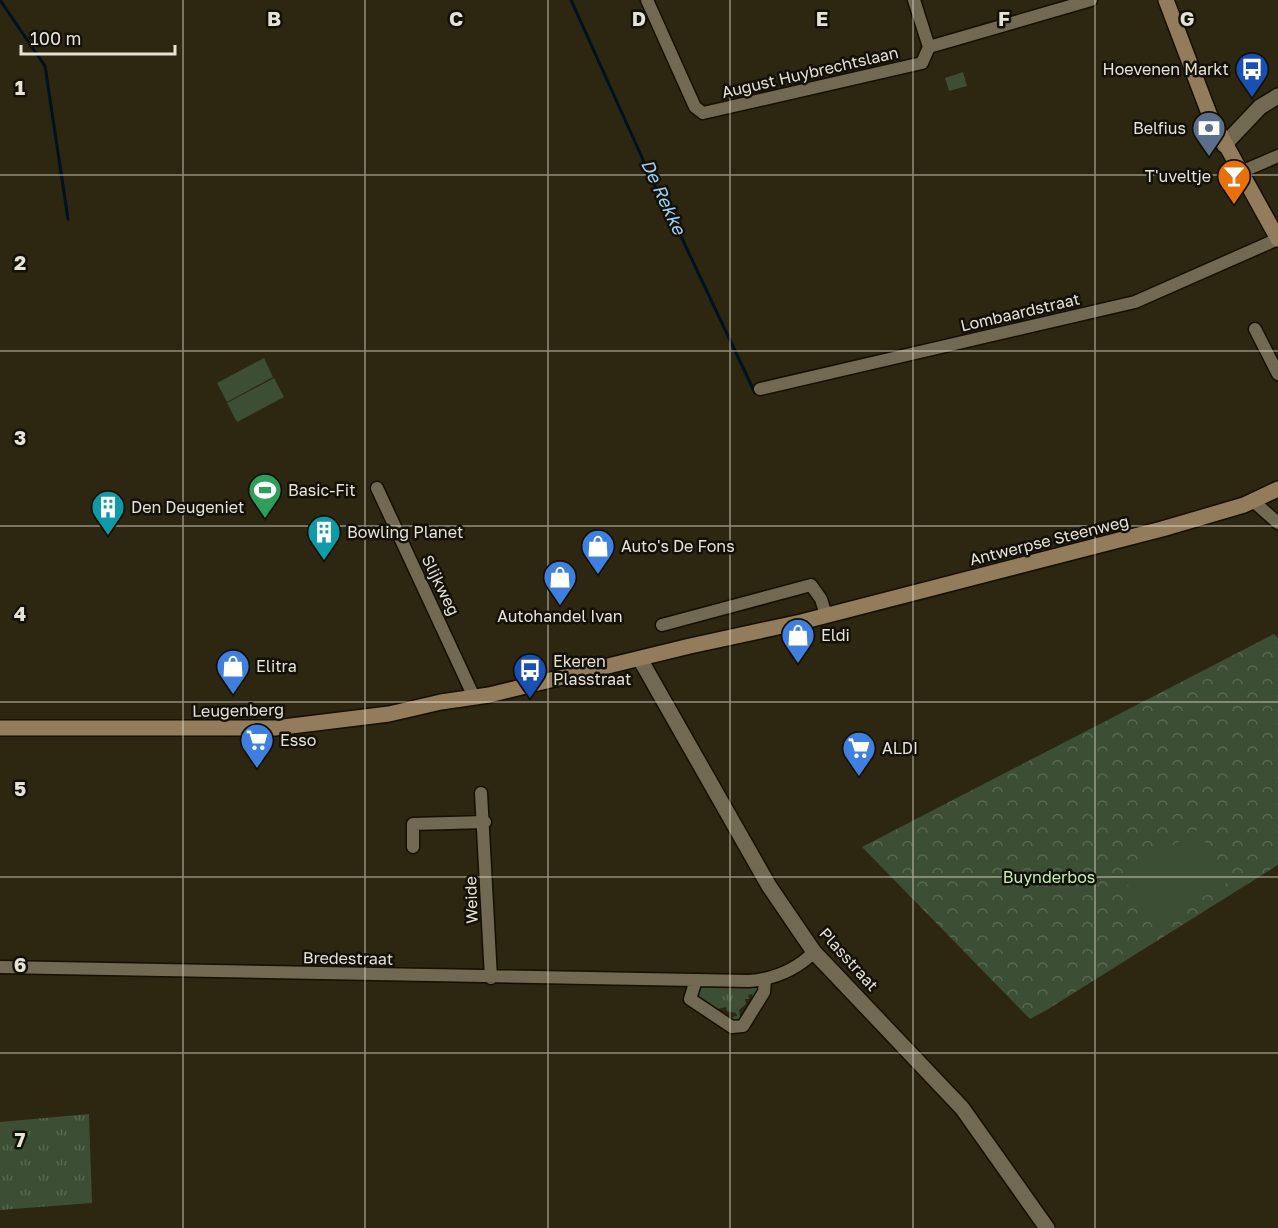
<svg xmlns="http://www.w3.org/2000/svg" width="1278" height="1228" viewBox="0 0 1278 1228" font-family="'Golos Text',sans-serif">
	<defs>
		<pattern id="grass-tufts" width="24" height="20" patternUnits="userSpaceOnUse" patternTransform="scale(1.5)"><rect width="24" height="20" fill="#3c4f34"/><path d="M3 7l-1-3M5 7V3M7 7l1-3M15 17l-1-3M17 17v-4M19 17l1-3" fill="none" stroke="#586851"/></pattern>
		<pattern id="forest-crowns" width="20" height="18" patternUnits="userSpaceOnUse" patternTransform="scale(1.5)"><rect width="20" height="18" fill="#3c4f34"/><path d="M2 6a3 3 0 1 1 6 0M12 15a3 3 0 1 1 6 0" fill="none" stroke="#586851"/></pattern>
	</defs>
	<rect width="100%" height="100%" fill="#2d2611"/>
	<!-- grass -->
	<path fill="url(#grass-tufts)" d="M700,987H757L759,992L753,1001L752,994L748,995L749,999H745L746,1004L739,1010L741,1021L735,1022L729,1018L737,1016L736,1013L727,1011L726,1007L714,1010L698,1000L696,994Z
		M89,1114L92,1203L0,1210V1122Z"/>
	<!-- forest -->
	<path fill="url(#forest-crowns)" d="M1274,634L1278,638V865L1045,1011L1030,1019L862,847Z"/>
	<!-- park -->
	<path fill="#3c4f34" d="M963,72L967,86L949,91L945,78Z
		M264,358L273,377L227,402L217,383Z
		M274,378L284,397L237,422L227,403Z
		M1198,830L1228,882L1153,927L1122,875Z"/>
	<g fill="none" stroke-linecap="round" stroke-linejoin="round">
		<!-- stream -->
		<path stroke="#001120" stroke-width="3" d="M0,0L45,66L68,219
			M571,0L663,204L669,211L755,393"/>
		<defs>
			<path id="minor" d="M647,0L695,107L703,113L922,63L929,47
				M914,0L929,47
				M929,47L1091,0
				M1241,172L1278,156
				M1255,329L1278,374
				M760,389L1135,302L1278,239
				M377,488L474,697
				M1253,501L1278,523
				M662,625L811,585L821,599L826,615
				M481,793L491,978
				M413,847V824L485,822
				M0,967L749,981C774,979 796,970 814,952
				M696,980L690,999L732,1027L743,1026L764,992L765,980"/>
			<path id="tertiary" d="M1224,145L1260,107L1278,96
				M640,659L769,886L814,952L962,1108L1047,1228"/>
			<path id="secondary" d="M1166,0L1210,116L1278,239
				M0,728H275L389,714L441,702L489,695L690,646L801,622L1162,529L1244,505L1278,489"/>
		</defs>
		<!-- minor casing -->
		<use href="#minor" stroke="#150f00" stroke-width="15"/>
		<!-- tertiary casing -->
		<use href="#tertiary" stroke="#150f00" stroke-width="18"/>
		<!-- secondary casing -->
		<use href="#secondary" stroke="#150f00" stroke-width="18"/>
		<!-- minor -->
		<use href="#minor" stroke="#716952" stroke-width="12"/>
		<!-- tertiary -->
		<use href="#tertiary" stroke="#716952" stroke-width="15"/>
		<!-- secondary -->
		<use href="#secondary" stroke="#927c5c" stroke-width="15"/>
	</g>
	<!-- grid -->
	<path fill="none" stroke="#e7e2d6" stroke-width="1.5" stroke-opacity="0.55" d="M183,0V1228M365,0V1228M548,0V1228M730,0V1228M913,0V1228M1095,0V1228M0,175H1278M0,351H1278M0,526H1278M0,702H1278M0,877H1278M0,1053H1278"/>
	<!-- icons -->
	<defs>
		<symbol id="bus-pin" viewBox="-11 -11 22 30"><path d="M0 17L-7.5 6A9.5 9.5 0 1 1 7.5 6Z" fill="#1a4fb4" stroke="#131007"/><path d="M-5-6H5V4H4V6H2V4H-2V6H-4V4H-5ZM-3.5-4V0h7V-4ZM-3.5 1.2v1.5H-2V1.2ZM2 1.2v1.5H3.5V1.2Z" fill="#fff"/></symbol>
		<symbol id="bank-pin" viewBox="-11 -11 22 30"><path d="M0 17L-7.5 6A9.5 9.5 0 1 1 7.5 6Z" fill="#5c6f8a" stroke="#131007"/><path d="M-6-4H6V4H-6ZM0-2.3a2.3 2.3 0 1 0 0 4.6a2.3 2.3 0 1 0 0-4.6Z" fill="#fff"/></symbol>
		<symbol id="bar-pin" viewBox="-11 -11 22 30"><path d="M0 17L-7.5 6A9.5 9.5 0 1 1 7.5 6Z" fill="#e8710a" stroke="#131007"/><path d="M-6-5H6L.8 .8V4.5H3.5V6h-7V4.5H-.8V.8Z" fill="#fff"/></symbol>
		<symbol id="stadium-pin" viewBox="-11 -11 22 30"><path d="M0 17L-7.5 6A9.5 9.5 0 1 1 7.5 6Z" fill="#2e9e5b" stroke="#131007"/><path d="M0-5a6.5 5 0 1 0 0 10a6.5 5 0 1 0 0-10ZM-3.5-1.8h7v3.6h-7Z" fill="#fff"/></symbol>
		<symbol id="building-pin" viewBox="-11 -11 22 30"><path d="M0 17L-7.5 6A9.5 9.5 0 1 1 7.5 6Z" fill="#0f9aa8" stroke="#131007"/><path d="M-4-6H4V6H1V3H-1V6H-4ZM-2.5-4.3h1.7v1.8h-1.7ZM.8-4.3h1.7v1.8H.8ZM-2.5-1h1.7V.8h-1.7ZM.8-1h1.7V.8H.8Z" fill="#fff"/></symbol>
		<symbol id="shop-pin" viewBox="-11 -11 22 30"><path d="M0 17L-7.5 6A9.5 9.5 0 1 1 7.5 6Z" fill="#3f7fe0" stroke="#131007"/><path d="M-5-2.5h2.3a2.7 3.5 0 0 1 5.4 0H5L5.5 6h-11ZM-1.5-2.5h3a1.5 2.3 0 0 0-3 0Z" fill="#fff"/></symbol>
		<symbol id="supermarket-pin" viewBox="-11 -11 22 30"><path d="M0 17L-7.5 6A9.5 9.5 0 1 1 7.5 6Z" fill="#3f7fe0" stroke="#131007"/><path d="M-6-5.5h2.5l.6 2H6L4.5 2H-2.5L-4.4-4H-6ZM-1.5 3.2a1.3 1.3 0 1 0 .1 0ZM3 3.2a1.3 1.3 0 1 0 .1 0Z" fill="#fff"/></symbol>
	</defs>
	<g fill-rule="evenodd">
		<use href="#bus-pin" x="1233" y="50" width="38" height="52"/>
		<use href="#bank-pin" x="1190" y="109" width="38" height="52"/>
		<use href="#bar-pin" x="1215" y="157" width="38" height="52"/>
		<use href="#stadium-pin" x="246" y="471" width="38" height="52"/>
		<use href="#building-pin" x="89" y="488" width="38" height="52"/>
		<use href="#building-pin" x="305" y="513" width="38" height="52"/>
		<use href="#shop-pin" x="579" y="527" width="38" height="52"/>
		<use href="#shop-pin" x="541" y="558" width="38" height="52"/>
		<use href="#shop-pin" x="779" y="616" width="38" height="52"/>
		<use href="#shop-pin" x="214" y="647" width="38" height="52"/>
		<use href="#bus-pin" x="511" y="651" width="38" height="52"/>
		<use href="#supermarket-pin" x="238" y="721" width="38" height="52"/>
		<use href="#supermarket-pin" x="840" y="729" width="38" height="52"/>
	</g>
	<g text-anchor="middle" stroke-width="5" stroke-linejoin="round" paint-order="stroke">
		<!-- poi labels -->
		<g font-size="16" fill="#e7e2d6" stroke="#131007" text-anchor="start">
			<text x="1229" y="75" text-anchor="end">Hoevenen Markt</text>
			<text x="1186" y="134" text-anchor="end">Belfius</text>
			<text x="1211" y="182" text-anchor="end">T'uveltje</text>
			<text x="288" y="496">Basic-Fit</text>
			<text x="131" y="513">Den Deugeniet</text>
			<text x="347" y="538">Bowling Planet</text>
			<text x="621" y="552">Auto's De Fons</text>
			<text x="560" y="622" text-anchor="middle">Autohandel Ivan</text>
			<text x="821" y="641">Eldi</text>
			<text x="553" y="667">Ekeren<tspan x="553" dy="18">Plasstraat</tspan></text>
			<text x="256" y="672">Elitra</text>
			<text x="280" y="746">Esso</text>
			<text x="882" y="754">ALDI</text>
		</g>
		<!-- street labels -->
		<g font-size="16" fill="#e7e2d6" stroke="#131007">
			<text transform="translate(810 72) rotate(-13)" y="6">August Huybrechtslaan</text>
			<text transform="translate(1020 312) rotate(-13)" y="6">Lombaardstraat</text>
			<text transform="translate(1049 540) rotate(-14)" y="6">Antwerpse Steenweg</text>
			<text transform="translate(441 585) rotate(64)" y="6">Slijkweg</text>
			<text transform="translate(238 710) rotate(-1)" y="6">Leugenberg</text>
			<text transform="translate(471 900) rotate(-92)" y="6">Weide</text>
			<text transform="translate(348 958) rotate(1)" y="6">Bredestraat</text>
			<text transform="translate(849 959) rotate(48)" y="6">Plasstraat</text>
		</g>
		<!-- park labels -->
		<g font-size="16" fill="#c2f0ae" stroke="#131007">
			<text x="1049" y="883">Buynderbos</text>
		</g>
		<!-- water labels -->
		<g font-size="18" font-style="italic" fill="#9cd1fa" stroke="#131007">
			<text transform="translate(663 197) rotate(65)" y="6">De Rekke</text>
		</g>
	</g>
	<g font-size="20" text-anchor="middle" font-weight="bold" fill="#e7e2d6" stroke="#131007" stroke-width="5" stroke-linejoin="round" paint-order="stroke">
		<text x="274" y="26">B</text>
		<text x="456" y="26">C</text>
		<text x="639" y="26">D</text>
		<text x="822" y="26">E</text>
		<text x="1004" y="26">F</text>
		<text x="1187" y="26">G</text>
		<text x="20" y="95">1</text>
		<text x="20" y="270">2</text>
		<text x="20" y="445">3</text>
		<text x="20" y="621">4</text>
		<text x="20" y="796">5</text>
		<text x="20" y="972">6</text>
		<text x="20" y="1147">7</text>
	</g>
	<!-- scale -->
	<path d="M21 45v9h154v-9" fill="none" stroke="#e7e2d6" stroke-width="3"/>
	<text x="30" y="45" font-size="18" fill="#e7e2d6" stroke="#131007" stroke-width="4.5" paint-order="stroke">100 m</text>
</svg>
